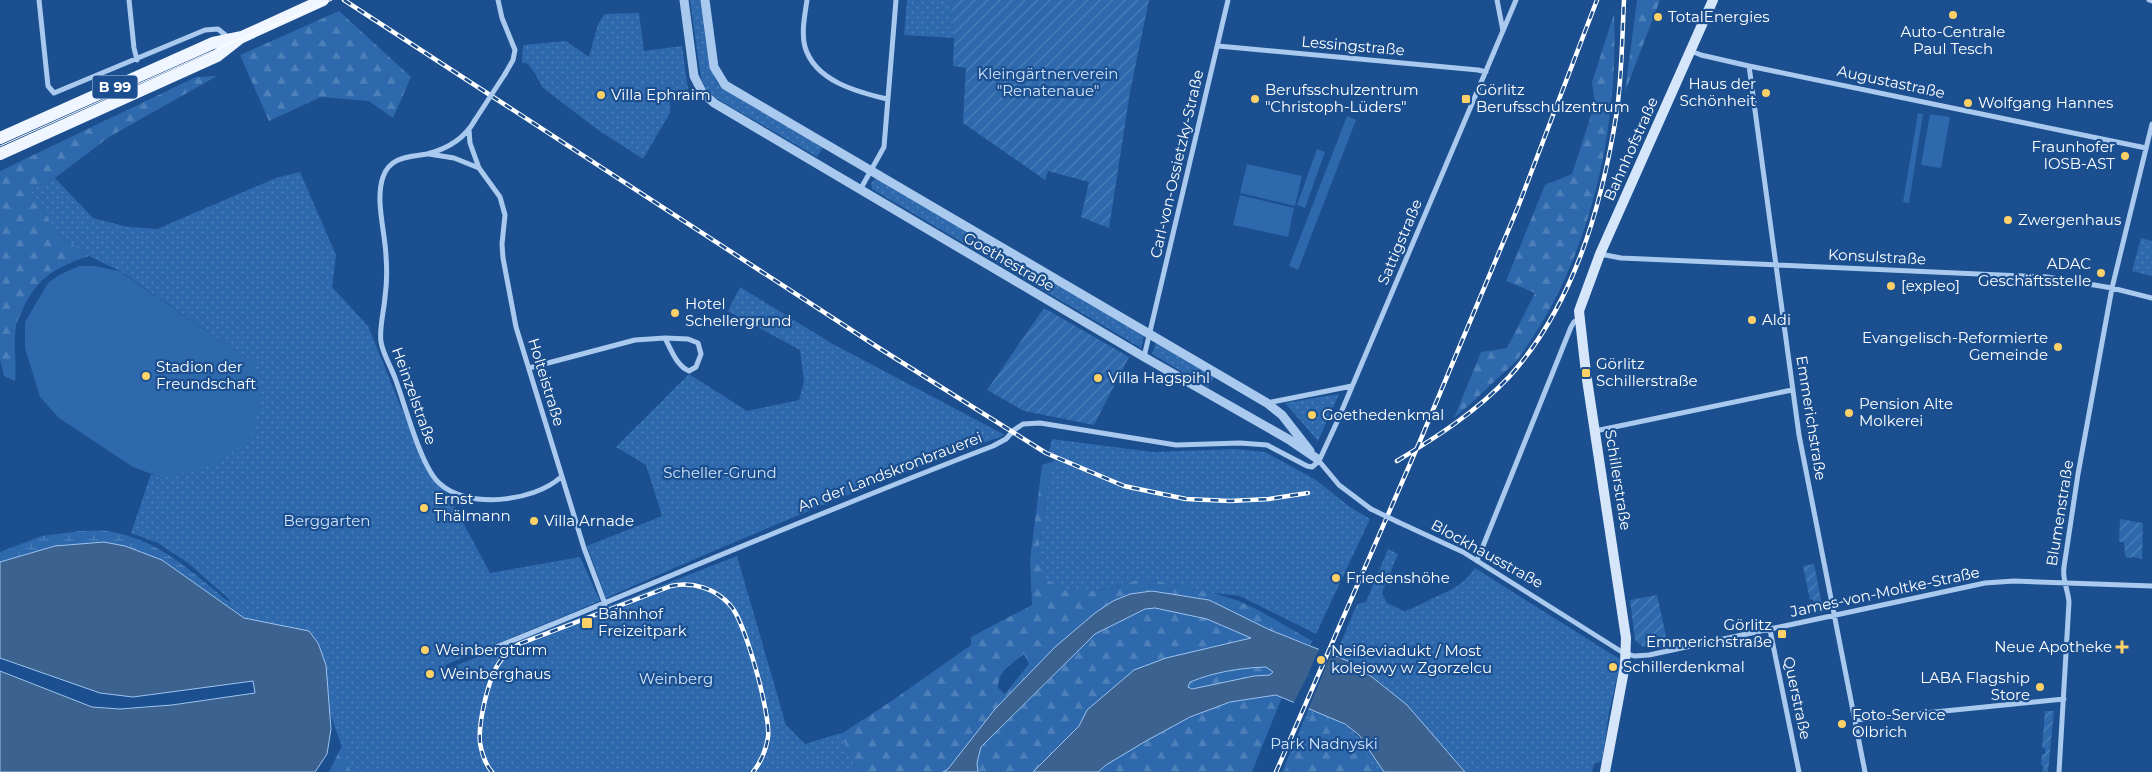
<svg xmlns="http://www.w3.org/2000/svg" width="2152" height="772" viewBox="0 0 2152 772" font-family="Montserrat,sans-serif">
	<defs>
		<pattern id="grass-dots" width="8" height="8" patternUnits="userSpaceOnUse" patternTransform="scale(1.25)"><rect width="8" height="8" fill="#2e69ad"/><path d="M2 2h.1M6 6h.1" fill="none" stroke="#4d80b9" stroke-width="1.8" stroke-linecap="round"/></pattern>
		<pattern id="forest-firs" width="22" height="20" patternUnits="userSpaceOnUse" patternTransform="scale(1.25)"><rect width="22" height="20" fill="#2e69ad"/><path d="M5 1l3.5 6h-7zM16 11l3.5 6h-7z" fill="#4d80b9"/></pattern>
		<pattern id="wetland-marsh" width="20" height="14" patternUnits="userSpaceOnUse" patternTransform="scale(1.25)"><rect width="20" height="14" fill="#2e69ad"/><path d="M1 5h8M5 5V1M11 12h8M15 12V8" fill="none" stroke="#4d80b9"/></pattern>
		<pattern id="garden-furrows" width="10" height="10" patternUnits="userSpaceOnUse" patternTransform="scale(1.25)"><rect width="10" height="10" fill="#2e69ad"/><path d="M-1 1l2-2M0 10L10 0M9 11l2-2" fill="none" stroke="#4d80b9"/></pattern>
	</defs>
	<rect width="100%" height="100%" fill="#1b4f8f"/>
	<!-- grass -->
	<path fill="url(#grass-dots)" d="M690,0H702L711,67L717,83L824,146L817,157L716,98L706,89L701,78Z
		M907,0H950L954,38L904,35Z
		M639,13L644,51L682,46L688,89L682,91L670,100V113L643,159L598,130L542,87L535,73L528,64L522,62L523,45L566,41L589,57L598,24L605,14Z
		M300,172L336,255L332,287L368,326L427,471L436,483L446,491L490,573L580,557L600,601L445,665L447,669L737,556L786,725L805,744L841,733L857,772H351L330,714L326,665L318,643L309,631L244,618L232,610L229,599L188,563L158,543L131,533L151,474L162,478L255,364L120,271L89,256L58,234L30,190L55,178L93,218L128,227L157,229L276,178Z
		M877,177L1144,335L1141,348L872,189L871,183Z
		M2141,238L2152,241V276L2132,271Z
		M740,287L831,343L1005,435C869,484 737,540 606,598L587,546L662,516L646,465L616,447L689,374L747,411L799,400L804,381L800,350L728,311Z
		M1156,342L1215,376L1208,387L1152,354Z
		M1339,394L1318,441L1285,403Z
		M1052,439L1152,452L1236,449L1265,452L1316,480L1350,507L1370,519L1316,634L1240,596L1213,593L1144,578L1097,591H1067L1043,578L1038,553L1049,478L1054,461L1048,455Z
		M1388,549L1398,554L1382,593L1387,603L1404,611C1415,608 1423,603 1433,598C1453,589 1462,586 1475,568L1621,660L1609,713L1602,761L1594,764L1592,772H1465C1429,730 1392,682 1340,658L1347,648L1340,645L1357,604L1366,602Z
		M1309,708C1354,725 1357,733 1384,772H1282Z"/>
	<!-- forest -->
	<path fill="url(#forest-firs)" fill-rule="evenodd" d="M1637,0H1660L1625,92Z
		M339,11L411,77L393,118L369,101L321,97L269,121L240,55Z
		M1614,14C1619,131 1590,260 1520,356C1515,364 1506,370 1499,377C1484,391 1470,405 1454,418L1481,352L1507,348L1535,293L1506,281L1545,185L1572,174L1595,103L1592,82Z
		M217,76L109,137L55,178L30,190L58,234L89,256C57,267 37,277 23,309C21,315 16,321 16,327C13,344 17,363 15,381L4,376L0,360V171L196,77Z
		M1054,461L1049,478L1038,553L1044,578L1067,591H1097L1144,578L1213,593L1239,601L1260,611L1312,641L1310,645L1270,630L1209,600L1152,591L1026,676L995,709L948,769L943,772H857L841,734L893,700L971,645V637L1032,605L1030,560L1042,465ZM1024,654L1029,664L1005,694L998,688C998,670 1012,664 1024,654Z
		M1155,608L1207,619L1251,638L1166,658L1134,670L1087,710L1079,726L1033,772H978L977,764L981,747L1095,634L1145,609Z
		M1266,667L1273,672L1270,675C1256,677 1195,692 1188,687L1190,682C1215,672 1239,668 1266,667Z
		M1276,695L1282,697L1252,772H1098C1125,748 1195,711 1231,702C1245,698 1261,698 1276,695Z
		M1311,713L1347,728L1377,772H1285Z
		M342,746L351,772H329Z"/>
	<!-- wetland -->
	<path fill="url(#wetland-marsh)" d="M80,531C89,531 99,530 107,531C159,539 192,572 230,603L232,610L162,560L125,546L104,542L55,546L0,562V552L42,536Z"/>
	<!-- garden -->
	<path fill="url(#garden-furrows)" d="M950,0H1149L1130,92L1109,228L1081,217L1089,182L1048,171L1045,180L963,123L966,68L953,66L954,38Z
		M1044,308L1129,357L1094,425L1024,411L987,390Z
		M2120,519L2143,523L2142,559L2133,557L2127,558L2125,555L2124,542H2119Z
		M1814,564L1823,610L1812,612L1811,604L1814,603L1813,599L1810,600L1803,566Z
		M1657,595L1667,641L1643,647L1635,640L1630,600Z
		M2045,711H2054L2048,772H2042L2044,768L2041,764L2042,754H2045V748H2042Z"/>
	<!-- pitch -->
	<path fill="#2e69ad" d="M1918,113L1923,114L1909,203L1903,202Z
		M1930,114L1950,117L1941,168L1921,165Z
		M1347,116L1356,120L1298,270L1289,266Z
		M1317,149L1325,152L1305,208L1297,205Z
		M1247,164L1302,176L1295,206L1240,193Z
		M1240,195L1294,208L1288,237L1233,225Z
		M79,266H95L119,271L255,364L259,382V410L251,438L218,463L162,478L133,467L59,418L40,397L25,348V322L48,283L59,275Z"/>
	<!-- water -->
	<path fill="#3c6290" stroke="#9cc4f0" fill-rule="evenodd" d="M104,542L125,546L162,560L244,618L309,631L318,643L326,665L331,729L327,754L315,772H0V671L92,707L120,709L172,705L255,693L253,681L133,697L100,693L0,658V562L55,546Z
		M1152,591L1209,600L1270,630L1348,661L1372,677L1407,705L1465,772H1384L1359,735L1345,724L1276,695L1230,702L1190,717L1146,741L1106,765L1098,772H1033L1079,726L1087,710L1134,670L1166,658L1251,638L1207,619L1155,608L1145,609L1095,634L981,747L977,763L978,772H943L948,769L995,709L1055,647L1095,613L1113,601L1130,594ZM1266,667L1273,672L1270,675L1254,676L1192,689L1188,687L1190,682C1215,672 1239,668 1266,667Z"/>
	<!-- pier -->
	<path fill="#1b4f8f" d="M1320,647L1332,652L1308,710L1293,704L1308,675L1320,680L1308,674Z"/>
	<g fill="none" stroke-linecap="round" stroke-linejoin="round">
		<!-- minor -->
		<path stroke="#a9c9ee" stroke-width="5" d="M39,0L48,86L54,93L205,30L218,29L229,38
			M129,0L134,48L137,60
			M498,0L502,18L515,50L513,60L505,74
			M807,0C805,14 801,33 805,47C815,81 857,92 887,99
			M1497,0L1503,31
			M2149,0L2152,1
			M1218,46L1478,70L1486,72
			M1691,51L1701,55L1749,66L2146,148
			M1749,66L1799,435L1865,772
			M475,120C465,138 447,149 427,154C410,157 390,156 383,177C375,200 385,231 386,256C387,269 387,283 385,297C384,311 379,328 381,342C383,354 391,367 395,378C405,404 420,464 438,482C466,510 534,502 561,477
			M469,130L470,143L479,168L500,197L505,215L502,244L503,258L516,327L584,548L605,604
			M429,154L454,158L479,168
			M860,190L884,147L896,0
			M1600,254L1621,258L2047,277L2112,288L2152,298
			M1144,357L1228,0
			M529,368L635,340L665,338C671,350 677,366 689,371L696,367L701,354L698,343L688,339L665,338
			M1267,403L1352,386
			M1595,431L1792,390
			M1319,461L1339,485L1371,509
			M1398,522L1463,552L1622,652L1634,656L1649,655L1985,583L2014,581L2152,586
			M1477,561L1571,327L1574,322L1579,319
			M1770,630L1799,772
			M479,654C651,585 820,512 993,446L1006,439L1014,430L1023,424L1040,423L1176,445L1240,443L1267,445L1307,466L1312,467L1319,461L1337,422L1516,0
			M1855,720L2064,699
			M2059,772L2069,602C2068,589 2062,580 2064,567L2078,474L2112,288L2152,124"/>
		<!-- tertiary -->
		<path stroke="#a9c9ee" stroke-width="9" d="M684,0L694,76L702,92L714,103L1144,357L1288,439L1316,458
			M705,0L714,67L725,85L1267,403L1282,415L1310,451"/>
		<!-- secondary -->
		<path stroke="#d6e6fa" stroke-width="10" d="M1605,772L1625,665L1626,638L1586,373L1579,311L1600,254L1713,0"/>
		<!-- primary -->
		<path stroke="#f0f6ff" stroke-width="12" d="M0,138L213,43L242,37L323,0
			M0,154L217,56L240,38"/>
		<!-- tram -->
		<path stroke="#fff" stroke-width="1" d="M0,146L201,56L332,0"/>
		<defs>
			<path id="rail" d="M344,0L879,348L1046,453L1124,486L1186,499L1230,501L1269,499L1308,493
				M1397,461C1438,436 1476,412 1509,377C1573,306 1601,209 1616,117C1622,79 1622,39 1624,0
				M492,772C485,764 482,754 480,743C478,724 488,679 499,663C504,655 511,650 519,644L671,586C693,581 716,589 730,605C745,620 771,716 768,737C766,750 761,762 753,772
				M1276,772L1420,441L1518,207L1597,0"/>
		</defs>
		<!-- rail casing -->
		<use href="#rail" stroke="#fff" stroke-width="4.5"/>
		<!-- rail -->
		<use href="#rail" stroke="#1b4f8f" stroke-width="2.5" stroke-dasharray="8" stroke-linecap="butt"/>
		<!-- minor-bridge -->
		<path stroke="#a9c9ee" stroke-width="5" d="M475,120L505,74
			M1371,509L1398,522"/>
	</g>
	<!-- markers -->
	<g fill="#ffd166" stroke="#1b4f8f" stroke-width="2">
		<circle cx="1953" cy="15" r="5"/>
		<circle cx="1658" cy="17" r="5"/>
		<circle cx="1766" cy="93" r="5"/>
		<circle cx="601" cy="95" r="5"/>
		<circle cx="1255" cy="99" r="5"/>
		<rect x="1461" y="94" width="10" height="10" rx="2.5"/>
		<circle cx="1968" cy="103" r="5"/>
		<circle cx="2125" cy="156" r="5"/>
		<circle cx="2008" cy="220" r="5"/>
		<circle cx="2101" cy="273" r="5"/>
		<circle cx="1891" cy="286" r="5"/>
		<circle cx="675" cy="313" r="5"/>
		<circle cx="1752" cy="320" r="5"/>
		<circle cx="2058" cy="347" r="5"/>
		<rect x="1581" y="368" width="10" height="10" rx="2.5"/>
		<circle cx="146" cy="376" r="5"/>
		<circle cx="1098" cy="378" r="5"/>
		<circle cx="1849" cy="413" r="5"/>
		<circle cx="1312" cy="415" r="5"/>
		<circle cx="424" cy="508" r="5"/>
		<circle cx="534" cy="521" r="5"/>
		<circle cx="1336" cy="578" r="5"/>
		<rect x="581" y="617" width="12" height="12" rx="2.5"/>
		<rect x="1777" y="629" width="10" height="10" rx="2.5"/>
		<path d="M2119.5 639.5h5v5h5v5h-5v5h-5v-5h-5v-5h5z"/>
		<circle cx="425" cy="650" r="5"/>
		<circle cx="1321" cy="660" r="5"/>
		<circle cx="1613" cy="667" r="5"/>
		<circle cx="430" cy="674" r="5"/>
		<circle cx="2040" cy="687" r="5"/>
		<circle cx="1842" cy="724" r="5"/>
	</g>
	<g text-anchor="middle" stroke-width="4.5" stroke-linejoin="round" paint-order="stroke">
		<!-- shield labels -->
		<rect fill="#1b4f8f" stroke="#bbcadd" stroke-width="1" x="92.5" y="75.5" width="45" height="23" rx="4"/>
		<g font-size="14" font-weight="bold" fill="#fff">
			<text x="115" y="92">B 99</text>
		</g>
		<!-- poi labels -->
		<g font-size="15" fill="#fff" stroke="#1b4f8f" text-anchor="start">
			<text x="1668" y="22">TotalEnergies</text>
			<text x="1953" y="37" text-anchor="middle">Auto-Centrale<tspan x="1953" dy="17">Paul Tesch</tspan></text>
			<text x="1756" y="89" text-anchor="end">Haus der<tspan x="1756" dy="17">Schönheit</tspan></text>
			<text x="1265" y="95">Berufsschulzentrum<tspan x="1265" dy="17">"Christoph-Lüders"</tspan></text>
			<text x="1476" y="95">Görlitz<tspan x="1476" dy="17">Berufsschulzentrum</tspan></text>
			<text x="611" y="100">Villa Ephraim</text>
			<text x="1978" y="108">Wolfgang Hannes</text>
			<text x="2115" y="152" text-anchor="end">Fraunhofer<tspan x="2115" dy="17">IOSB-AST</tspan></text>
			<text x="2018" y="225">Zwergenhaus</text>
			<text x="2091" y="269" text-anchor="end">ADAC<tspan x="2091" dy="17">Geschäftsstelle</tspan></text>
			<text x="1901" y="291">[expleo]</text>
			<text x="685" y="309">Hotel<tspan x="685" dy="17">Schellergrund</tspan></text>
			<text x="1762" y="325">Aldi</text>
			<text x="2048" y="343" text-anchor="end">Evangelisch-Reformierte<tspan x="2048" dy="17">Gemeinde</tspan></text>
			<text x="1596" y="369">Görlitz<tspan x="1596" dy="17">Schillerstraße</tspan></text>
			<text x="156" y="372">Stadion der<tspan x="156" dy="17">Freundschaft</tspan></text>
			<text x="1108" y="383">Villa Hagspihl</text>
			<text x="1859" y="409">Pension Alte<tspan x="1859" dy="17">Molkerei</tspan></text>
			<text x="1322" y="420">Goethedenkmal</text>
			<text x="434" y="504">Ernst<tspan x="434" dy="17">Thälmann</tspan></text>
			<text x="544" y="526">Villa Arnade</text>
			<text x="1346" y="583">Friedenshöhe</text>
			<text x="598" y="619">Bahnhof<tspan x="598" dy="17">Freizeitpark</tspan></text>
			<text x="1772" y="630" text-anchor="end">Görlitz<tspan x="1772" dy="17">Emmerichstraße</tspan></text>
			<text x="2112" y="652" text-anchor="end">Neue Apotheke</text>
			<text x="435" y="655">Weinbergturm</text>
			<text x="1331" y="656">Neißeviadukt / Most<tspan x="1331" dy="17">kolejowy w Zgorzelcu</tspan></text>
			<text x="1623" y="672">Schillerdenkmal</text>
			<text x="440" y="679">Weinberghaus</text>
			<text x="2030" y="683" text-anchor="end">LABA Flagship<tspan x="2030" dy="17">Store</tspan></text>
			<text x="1852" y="720">Foto-Service<tspan x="1852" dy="17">Olbrich</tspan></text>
		</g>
		<!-- street labels -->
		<g font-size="15" fill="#fff" stroke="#1b4f8f">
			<text transform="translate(1353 46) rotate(5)" y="5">Lessingstraße</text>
			<text transform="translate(1891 82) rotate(12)" y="5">Augustastraße</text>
			<text transform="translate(1631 149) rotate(-66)" y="5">Bahnhofstraße</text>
			<text transform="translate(1177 164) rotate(-77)" y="5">Carl-von-Ossietzky-Straße</text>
			<text transform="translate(1400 242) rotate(-67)" y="5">Sattigstraße</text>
			<text transform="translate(1877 257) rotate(3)" y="5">Konsulstraße</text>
			<text transform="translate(1009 262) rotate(30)" y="5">Goethestraße</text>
			<text transform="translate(546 382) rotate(73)" y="5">Holteistraße</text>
			<text transform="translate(414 396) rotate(70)" y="5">Heinzelstraße</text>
			<text transform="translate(1811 418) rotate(81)" y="5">Emmerichstraße</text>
			<text transform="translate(890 472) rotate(-21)" y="5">An der Landskronbrauerei</text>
			<text transform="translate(1618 480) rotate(81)" y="5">Schillerstraße</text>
			<text transform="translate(2060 513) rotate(-81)" y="5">Blumenstraße</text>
			<text transform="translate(1487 554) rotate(29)" y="5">Blockhausstraße</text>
			<text transform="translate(1885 592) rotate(-12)" y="5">James-von-Moltke-Straße</text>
			<text transform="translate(1797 698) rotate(78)" y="5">Querstraße</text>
		</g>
		<!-- park labels -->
		<g font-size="15" fill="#cfe3fa" stroke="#1b4f8f">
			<text x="1048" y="79">Kleingärtnerverein<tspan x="1048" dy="17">"Renatenaue"</tspan></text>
			<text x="720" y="478">Scheller-Grund</text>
			<text x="327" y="526">Berggarten</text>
			<text x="676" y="684">Weinberg</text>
			<text x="1324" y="749">Park Nadnyski</text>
		</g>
	</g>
</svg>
